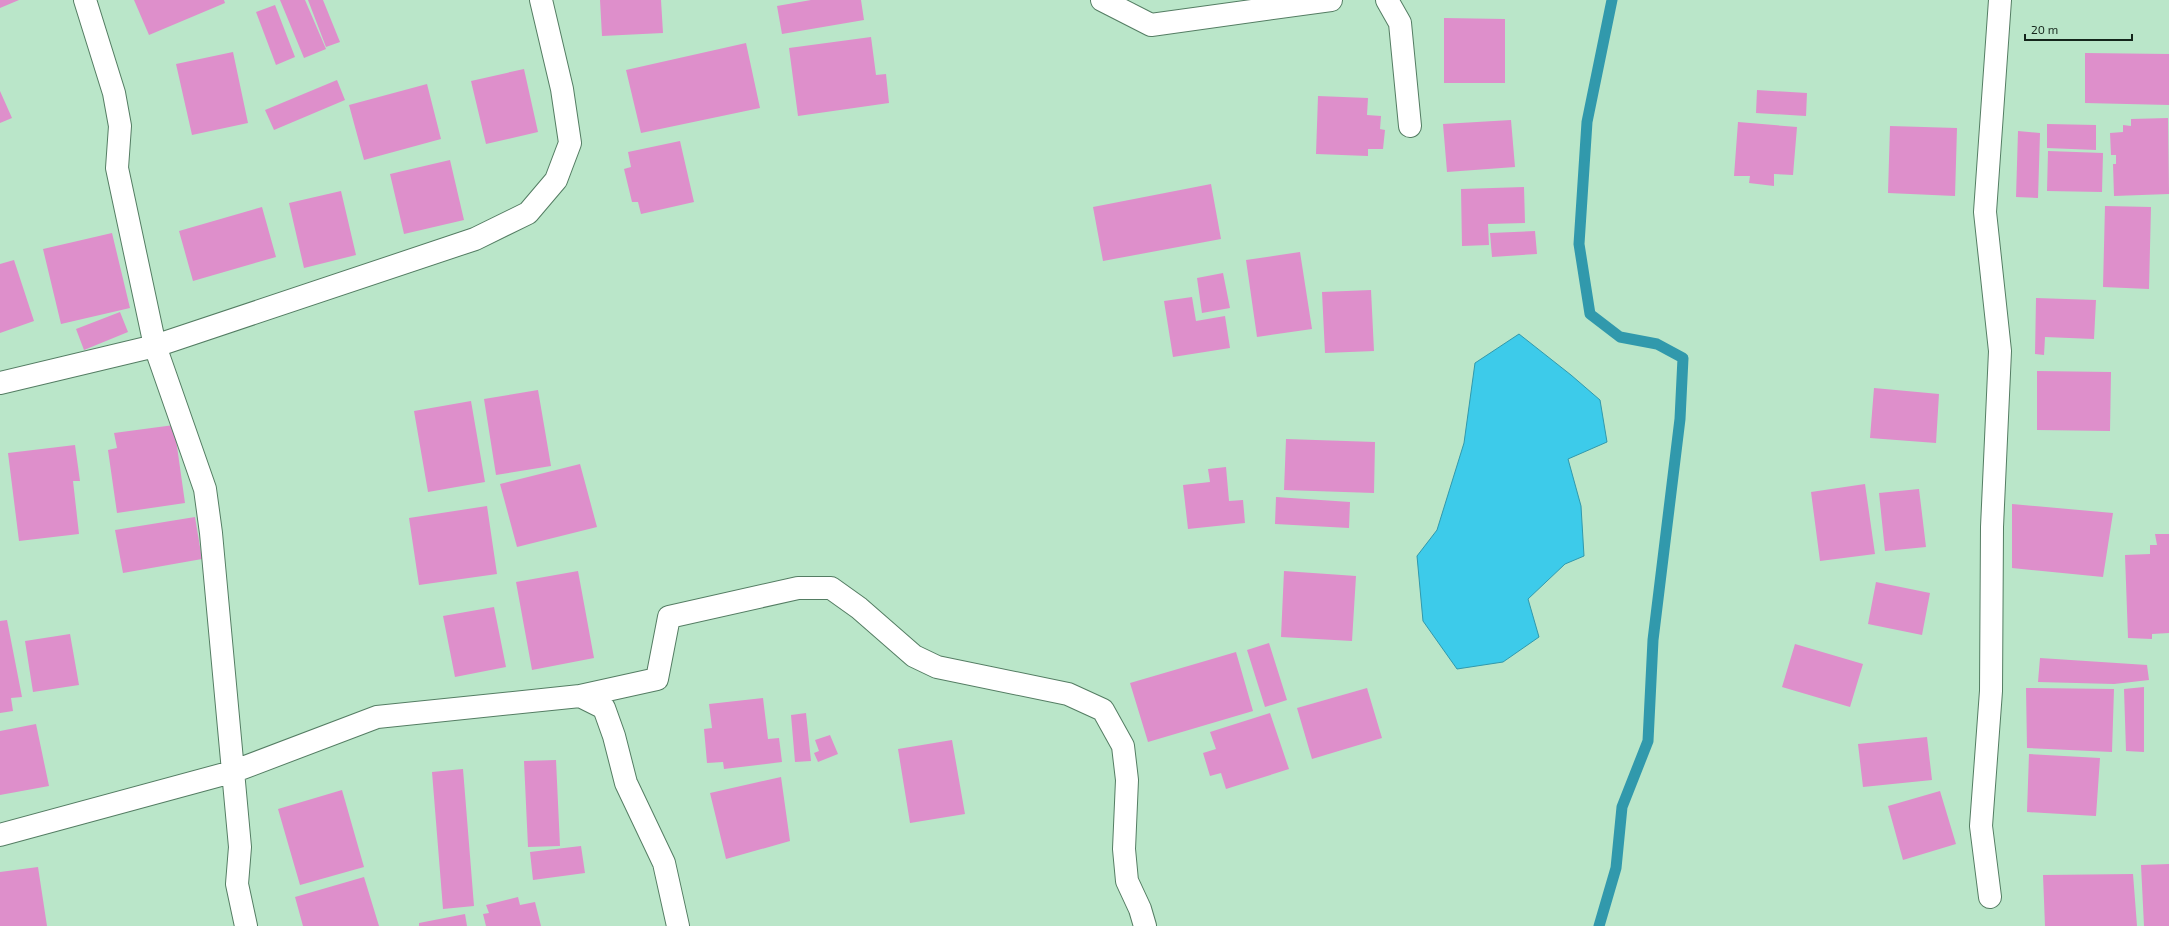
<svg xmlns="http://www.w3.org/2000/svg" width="2169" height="926" viewBox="0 0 2169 926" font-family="'Exo 2',sans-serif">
	<rect width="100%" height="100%" fill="#bae6c9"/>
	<!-- water -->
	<path fill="#3dcbea" stroke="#3199ac" d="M1519,334L1571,375L1600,400L1607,442L1568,459L1581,506L1584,556L1565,564L1528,599L1539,637L1503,662L1457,669L1423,621L1417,556L1437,530L1464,443L1475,363Z"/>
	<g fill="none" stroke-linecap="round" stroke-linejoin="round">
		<!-- stream -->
		<path stroke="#3199ac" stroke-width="11" d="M1599,926L1616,868L1622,807L1648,741L1653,640L1680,419L1683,358L1657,344L1620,337L1590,314L1579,244L1587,122L1612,0"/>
	</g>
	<!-- building -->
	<path fill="#de8fcb" d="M0,0H19L0,8Z
		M134,0H224L225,3L149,35Z
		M280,0H305L326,49L304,58Z
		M308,0H323L340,42L326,47Z
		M600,0H661L663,33L602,36Z
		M811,0H861L864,20L782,34L777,6Z
		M275,5L295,57L276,65L256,12Z
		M1444,18L1505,19V83H1444Z
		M871,37L876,75L886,74L889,103L798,116L789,48Z
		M746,43L760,108L641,133L626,70Z
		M233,52L248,123L192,135L176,64Z
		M2085,53L2169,54V105L2085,103Z
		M524,69L538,132L486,144L471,81Z
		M337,80L345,100L274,130L265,110Z
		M427,84L441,139L364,160L349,105Z
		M1757,90L1807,93L1806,116L1756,113Z
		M0,91L12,118L0,123Z
		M1318,96L1368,98L1367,115L1381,116L1380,129L1385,130L1383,149H1368V156L1316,154Z
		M2168,118L2169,194L2114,196L2113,164H2116V155H2111L2110,133L2123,132V125L2131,126V119Z
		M1511,120L1515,167L1447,172L1443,124Z
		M1738,122L1797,127L1793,175L1774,174V186L1749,183L1750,176H1734Z
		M2047,124L2096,125V150L2047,148Z
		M1890,126L1957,128L1955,196L1888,193Z
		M2018,131L2040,133L2038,198L2016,197Z
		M680,141L694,202L641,214L638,202H632L624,169L631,167L628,152Z
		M2048,151L2103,153L2102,192L2047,191Z
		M450,160L464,220L404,234L390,174Z
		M1211,184L1221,239L1103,261L1093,207Z
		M1524,187L1525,223L1488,224L1489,245L1462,246L1461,189Z
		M341,191L356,255L304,268L289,203Z
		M2105,206L2151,207L2149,289L2103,287Z
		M262,207L276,257L193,281L179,231Z
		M1535,231L1537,254L1492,257L1490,233Z
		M112,233L130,308L61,324L43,249Z
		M1300,252L1312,329L1257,337L1246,260Z
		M14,260L34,321L0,333V264Z
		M1223,273L1230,308L1202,313L1197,278Z
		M1371,290L1374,351L1325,353L1322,292Z
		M1192,297L1196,321L1225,316L1230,348L1173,357L1164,301Z
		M2036,298L2096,300L2094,339L2045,337L2044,355L2035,354Z
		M120,312L128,332L84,350L76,329Z
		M2037,371L2111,372L2110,431L2037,430Z
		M1874,388L1939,394L1936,443L1870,438Z
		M538,390L551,466L496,475L484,399Z
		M471,401L485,482L428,492L414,411Z
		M174,425L185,503L117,513L108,450L117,448L114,433Z
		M1286,439L1375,442L1374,493L1284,490Z
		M75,445L80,481H73L79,534L19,541L8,453Z
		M580,464L597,527L517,547L500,484Z
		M1226,467L1229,501L1243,500L1245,523L1188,529L1183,485L1210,482L1208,469Z
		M1865,484L1875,554L1820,561L1811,492Z
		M1919,489L1926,547L1885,551L1879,493Z
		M1276,497L1350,502L1349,528L1275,524Z
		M2012,504L2113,513L2103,577L2012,568Z
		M487,506L497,574L419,585L409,518Z
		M195,517L202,559L123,573L115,530Z
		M2155,534H2169V633L2152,634V639L2128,638L2125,555L2150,554V545H2157Z
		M578,571L594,658L532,670L516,582Z
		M1284,571L1356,576L1352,641L1281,637Z
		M1876,582L1930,593L1922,635L1868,624Z
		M494,607L506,667L455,677L443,616Z
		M7,620L22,697L11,698L13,711L0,713V621Z
		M70,634L79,685L33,692L25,641Z
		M1269,643L1287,700L1265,707L1247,650Z
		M1795,644L1863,664L1850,707L1782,687Z
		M1236,652L1253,711L1148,742L1130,683Z
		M2040,658L2147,665L2149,680L2114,684L2038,682Z
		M2144,687V752L2126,751L2124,689Z
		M1367,688L1382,738L1312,759L1297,708Z
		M2026,688L2114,689L2112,752L2027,748Z
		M763,698L768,739L779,738L782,762L724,769L723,762L707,763L704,729L712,728L709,704Z
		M806,713L811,761L795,762L791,715Z
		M1270,713L1289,769L1226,789L1221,773L1210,776L1203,753L1216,749L1210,732Z
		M36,724L49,786L0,795V731Z
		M830,735L838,754L818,762L814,753L819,751L815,740Z
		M1927,737L1932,780L1863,787L1858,744Z
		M952,740L965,814L910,823L898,749Z
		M2029,754L2100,758L2096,816L2027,812Z
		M556,760L560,846L528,847L524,761Z
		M463,769L474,906L443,909L432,772Z
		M781,777L790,841L726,859L710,793Z
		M342,790L364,867L300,885L278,809Z
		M1940,791L1956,844L1903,860L1888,806Z
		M581,846L585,873L533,880L530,852Z
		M2169,864V926H2144L2141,865Z
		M38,867L47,926H0V872Z
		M2133,874L2137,926H2045L2043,875Z
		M364,877L379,926H303L295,897Z
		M518,897L520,905L535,902L541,926H486L483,914L489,913L486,905Z
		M465,914L467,926H419V923Z"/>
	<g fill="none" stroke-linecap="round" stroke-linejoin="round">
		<defs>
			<path id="minor" d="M85,0L114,93L120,126L117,168L155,346L205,489L211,533L240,847L237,884L246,926
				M1102,0L1151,25L1331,0
				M1387,0L1400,23L1410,126
				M0,383L155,346L475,239L528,213L556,180L570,143L562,89L541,0
				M580,696L604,708L614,736L626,783L664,863L678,926
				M0,835L232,772L377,717L580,696L657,679L669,617L798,588H831L859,608L914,656L937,667L1068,694L1103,710L1123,746L1127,780L1124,849L1127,881L1140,909L1145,926
				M1990,897L1981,826L1991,691L1992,527L2000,351L1985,212L2000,0"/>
		</defs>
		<!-- minor casing -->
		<use href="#minor" stroke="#547d63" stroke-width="24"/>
		<!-- minor -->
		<use href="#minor" stroke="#fff" stroke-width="22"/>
	</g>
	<!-- scale -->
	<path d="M2025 34v6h107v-6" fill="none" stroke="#14251b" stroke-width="2"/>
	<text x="2031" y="34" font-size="12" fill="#14251b" stroke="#bae6c9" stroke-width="3" paint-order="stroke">20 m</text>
</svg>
